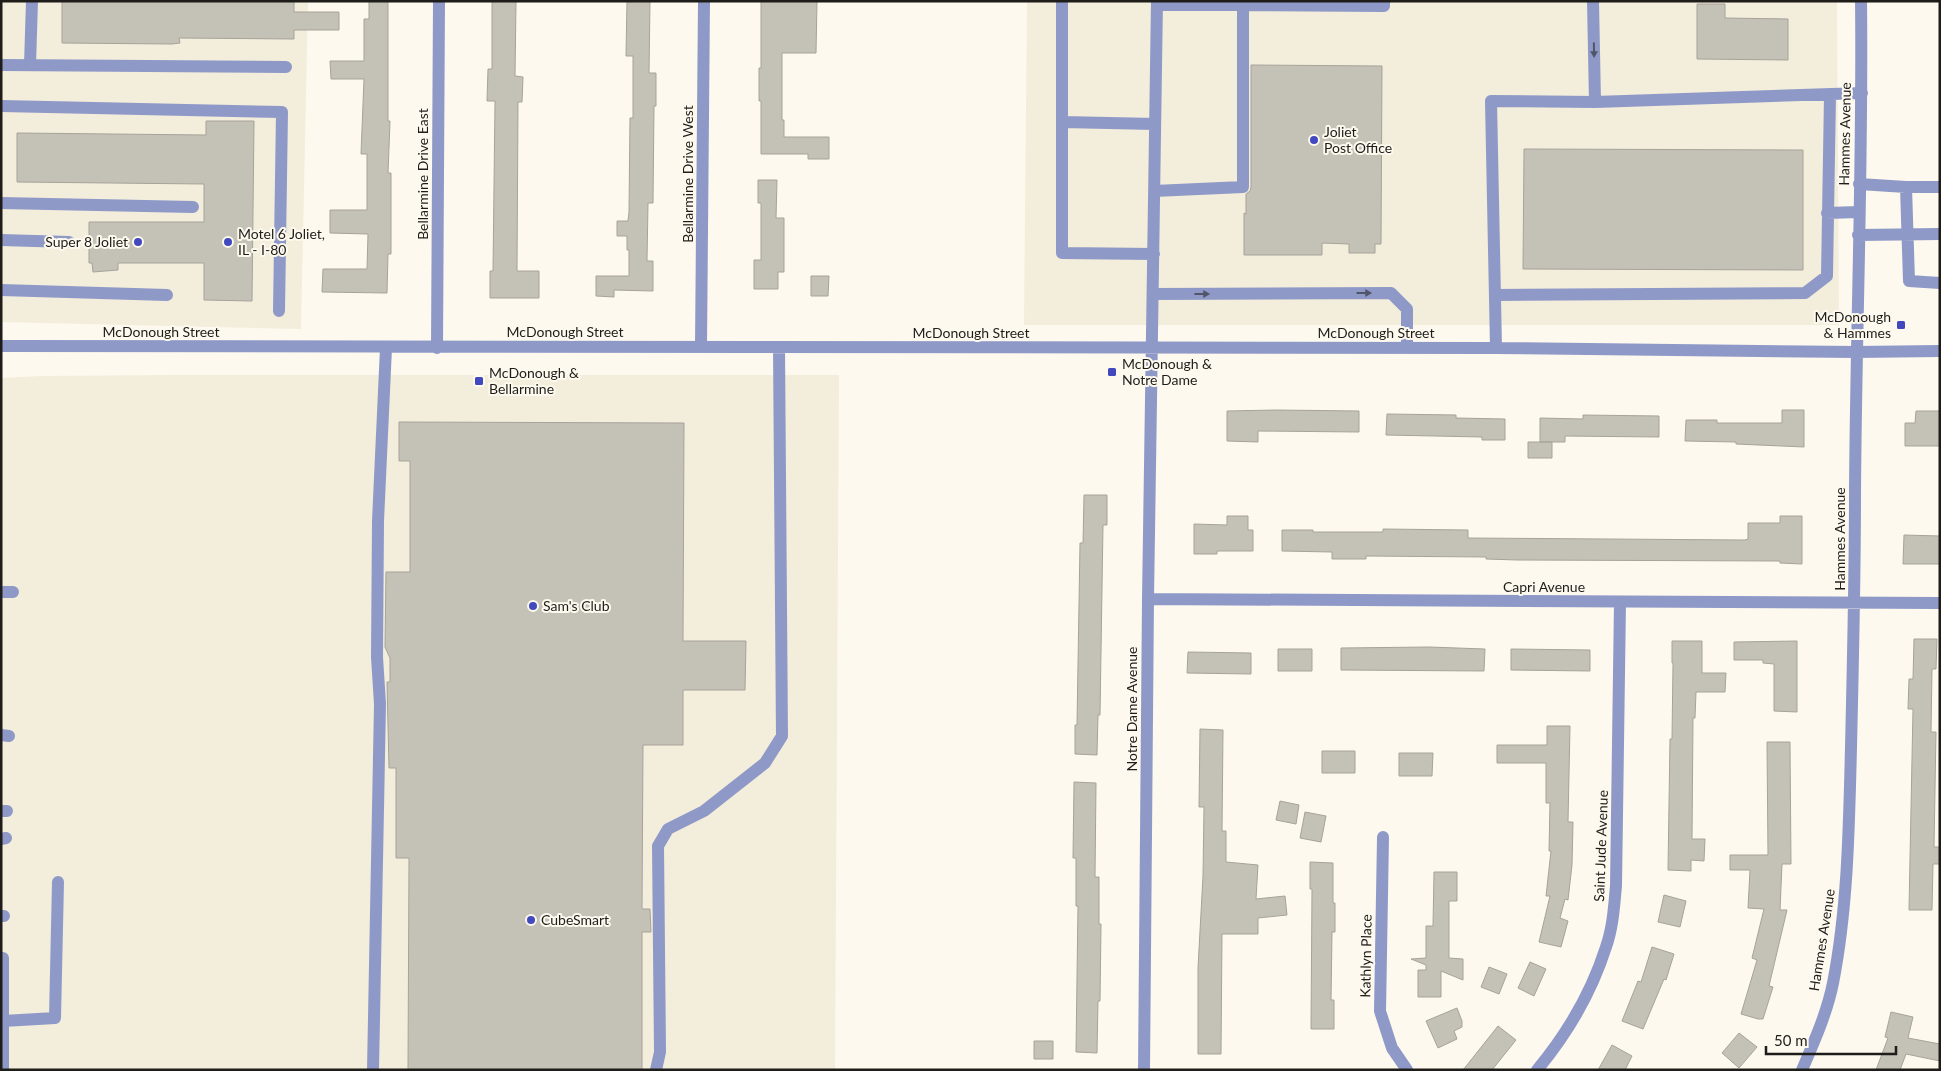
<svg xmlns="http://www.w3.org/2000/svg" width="1941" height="1071" viewBox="0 0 1941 1071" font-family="Lato,sans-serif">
	<rect width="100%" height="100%" fill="#fdf9ee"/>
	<!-- built -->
	<path fill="#f3eddb" d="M1,1H308L301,329L1,322Z
		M1027,1H1837L1839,325H1024Z
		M175,375H839L835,1070H1V378L41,376Z"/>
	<!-- building -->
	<path fill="#c4c1b6" stroke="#a7a39a" d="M62,1H294V12H339V30H294V39L179,38L180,43L172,44L62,43Z
		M369,1H388V121H390L388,173H391V254H388L387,293L322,292L323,269H367L368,234L330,233V210H367V154H361L364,79H331L330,61H364V19H369Z
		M492,1H516L515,76L523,77L522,102H518L517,271H539V298H490V271H493L495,101H487L488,69H492Z
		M627,1H650L649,73H656V106H654L653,203H648L647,261H653V291L614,290V297L596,296V276H629V250H627V236H617V221H628L629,212L630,118H633V56H626Z
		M761,1H817L816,53H782V120H784V137H829V159H808V154H761V101H759V68H761Z
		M1697,4H1725V18L1788,19V60L1697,59Z
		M1251,65L1382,66L1381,244H1375V253H1349V244L1322,243V255H1244V213L1246,214V194L1250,191L1251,187Z
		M206,121H254L252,301L204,300V263H118V270L93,272L92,263H89V222H204V184L17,182V133L206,135Z
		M1524,149L1803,150V270L1523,269Z
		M758,180H777L776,218H784V272H778V289H754V260H761V203H758Z
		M811,276H829L828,296H811Z
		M1276,410L1359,411V432L1258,431V442L1227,441V411Z
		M1782,410H1804V447L1736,444V442L1685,441L1686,420H1717V423H1782Z
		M1916,411H1940V446H1905V423H1915Z
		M1387,414L1456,415V418L1505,419V440H1482V437L1386,435Z
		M1583,415L1659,416V437L1565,436V442H1540V418L1583,419Z
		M399,422L684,423L683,641H746L745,690H683V745H643L642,909H650L651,932H642V1070H408L409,858H396V768H389L387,682H390V658L385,647L386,572H410V461H399Z
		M1528,442H1552V458H1528Z
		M1084,495H1107V525H1103L1100,715H1098L1097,755L1075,754V725H1077L1080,543H1083Z
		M1227,516H1248V530H1253V551H1217V554H1194V524L1227,525Z
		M1780,516H1802V564L1780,563V561L1517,560L1486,559V557L1366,556V559H1332V552L1282,551V530H1313V532H1383V529L1468,530V538L1745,540L1748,539V523H1780Z
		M1904,535L1940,536V564H1903Z
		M1914,639H1937L1936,669H1932L1931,732H1936L1934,847H1940V864H1933L1932,910H1909L1913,709H1908L1909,679H1913Z
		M1672,641H1702V673H1726L1725,692H1696L1695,718H1693L1692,839H1705L1704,861L1691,860V871L1668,870L1670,739H1672L1673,663H1672Z
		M1797,641V712L1774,711V664L1763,663V660H1734V642Z
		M1429,647L1485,649L1484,671L1341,670V648Z
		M1278,649H1312V671H1278Z
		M1511,649L1590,650V671L1511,670Z
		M1188,652L1251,653V674L1187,673Z
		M1547,726H1570L1568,822H1573L1572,865L1568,900L1565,899L1560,918L1568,921L1561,947L1539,942L1550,896H1546L1551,851H1549L1550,803H1546V763H1497V745H1547Z
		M1200,729L1223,730L1222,831H1226V862L1258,865L1256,899L1285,896L1287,915L1258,918V934H1222L1221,1054H1198V968L1203,876L1204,807H1199Z
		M1767,742H1790L1791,864H1782L1780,910H1787L1769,986L1773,987L1763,1019H1758L1741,1014L1757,960L1752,958L1764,909L1748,908L1750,870H1730V855H1768Z
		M1322,751H1355V773H1322Z
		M1399,753H1433L1432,776H1399Z
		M1074,782L1096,783L1095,877H1099V924H1101L1100,1001H1098L1097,1053L1076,1052L1078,906H1076V858H1073Z
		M1280,801L1299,805L1296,824L1276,820Z
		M1305,812L1326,816L1321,842L1300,838Z
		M1310,862L1333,863V903H1335V932H1332L1331,1000H1334V1029H1311L1312,889H1310Z
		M1434,872H1457V901H1449V958L1463,959V980L1441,971V997H1418V970H1426V965L1411,959L1426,958V926H1433Z
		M1664,895L1686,901L1680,927L1658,922Z
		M1652,947L1674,954L1666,980L1664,979L1643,1029L1622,1021L1638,981L1641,982Z
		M1530,962L1546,969L1534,996L1518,988Z
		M1489,967L1507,974L1499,994L1481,987Z
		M1457,1008L1462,1021V1027L1454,1031L1457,1039L1438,1048L1426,1021Z
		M1891,1012L1913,1017L1908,1038L1940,1044V1061L1906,1054L1900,1070H1876L1888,1038L1885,1037Z
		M1498,1026L1516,1040L1492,1070H1463Z
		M1739,1033L1757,1047L1739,1068L1722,1053Z
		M1034,1041H1053V1059H1034Z
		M1612,1045L1632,1056L1625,1070H1598Z"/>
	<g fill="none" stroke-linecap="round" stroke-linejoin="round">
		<!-- minor -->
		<path stroke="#8f99c8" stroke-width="12" d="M1062,1V253L1154,254
			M1593,1L1595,102
			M1243,5L1384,6V1
			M1,65L286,67
			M30,65L32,1
			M1,106L282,112L279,311
			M1062,122L1155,124
			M1859,184L1906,187
			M1940,187H1906L1909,281L1940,283
			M1154,191L1243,187V5H1157
			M1,203L193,207
			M1827,213L1859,212
			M1858,235L1940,234
			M1,240L69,242
			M1,290L167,295
			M1153,294L1391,293L1407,309V348
			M1495,295L1805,293L1827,276L1830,95
			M1,346L1496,348L1856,352L1940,351
			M701,347L704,1
			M437,348L439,1
			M1496,348L1491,101L1595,102L1862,93
			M1,592H13
			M1148,599L1940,603
			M1,735L9,736
			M1,811H7
			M1383,837L1380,1011L1392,1048L1407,1070
			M1,839L6,838
			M1,916H4
			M1,958H3V1070
			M3,1021L55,1018L58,882
			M373,1070L380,704L377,657L378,521L386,348
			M656,1070L660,1052L658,846L668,829L704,811L765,763L782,736L779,347
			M1144,1070L1148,599L1157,1
			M1537,1070C1567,1034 1592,991 1606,947C1613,927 1614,907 1616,886L1620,602
			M1802,1070C1814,1042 1827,1013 1833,983C1848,906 1849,826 1851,747C1853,662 1855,578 1855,493C1856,329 1863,165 1861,1"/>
	</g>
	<!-- one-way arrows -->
	<defs><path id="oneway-solid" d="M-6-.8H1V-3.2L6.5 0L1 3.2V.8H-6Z" transform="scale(1.25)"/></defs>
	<g fill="#515568">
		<use href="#oneway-solid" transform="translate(1594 50) rotate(89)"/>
		<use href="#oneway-solid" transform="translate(1364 293)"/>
		<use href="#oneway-solid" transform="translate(1202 294)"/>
	</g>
	<!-- markers -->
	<g fill="#4248bd" stroke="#fdf9ee" stroke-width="2">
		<circle cx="1314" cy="140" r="5"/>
		<circle cx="138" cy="242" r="5"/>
		<circle cx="228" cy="242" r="5"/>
		<rect x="1896" y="320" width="10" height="10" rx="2.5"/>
		<rect x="1107" y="367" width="10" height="10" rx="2.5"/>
		<rect x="474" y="376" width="10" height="10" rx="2.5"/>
		<circle cx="533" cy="606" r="5"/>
		<circle cx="531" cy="920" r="5"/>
	</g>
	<g text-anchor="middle" stroke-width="4" stroke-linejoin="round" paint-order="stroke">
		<!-- poi labels -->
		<g font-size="14" fill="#1e1d19" stroke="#fdf9ee" text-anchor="start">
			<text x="1324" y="137">Joliet<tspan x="1324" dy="16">Post Office</tspan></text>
			<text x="238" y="239">Motel 6 Joliet,<tspan x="238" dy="16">IL - I-80</tspan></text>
			<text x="128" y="247" text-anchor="end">Super 8 Joliet</text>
			<text x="1891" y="322" text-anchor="end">McDonough<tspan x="1891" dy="16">&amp; Hammes</tspan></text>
			<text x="1122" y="369">McDonough &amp;<tspan x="1122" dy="16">Notre Dame</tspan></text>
			<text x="489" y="378">McDonough &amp;<tspan x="489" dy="16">Bellarmine</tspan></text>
			<text x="543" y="611">Sam's Club</text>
			<text x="541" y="925">CubeSmart</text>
		</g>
		<!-- street labels -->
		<g font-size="14" fill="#1e1d19" stroke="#fdf9ee">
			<text transform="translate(1845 134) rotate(-89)" y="5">Hammes Avenue</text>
			<text transform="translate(423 174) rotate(-90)" y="5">Bellarmine Drive East</text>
			<text transform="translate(688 174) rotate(-90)" y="5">Bellarmine Drive West</text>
			<text x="161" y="337">McDonough Street</text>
			<text x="565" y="337">McDonough Street</text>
			<text x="971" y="338">McDonough Street</text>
			<text x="1376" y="338">McDonough Street</text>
			<text transform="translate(1840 539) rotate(-90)" y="5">Hammes Avenue</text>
			<text x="1544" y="592">Capri Avenue</text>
			<text transform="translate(1132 709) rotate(-90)" y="5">Notre Dame Avenue</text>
			<text transform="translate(1601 846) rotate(-88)" y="5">Saint Jude Avenue</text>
			<text transform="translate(1822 940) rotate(-81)" y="5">Hammes Avenue</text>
			<text transform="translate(1366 956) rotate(-89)" y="5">Kathlyn Place</text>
		</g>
	</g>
	<!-- border -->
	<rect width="1941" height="1071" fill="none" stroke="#1e1d19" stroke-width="5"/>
	<!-- scale -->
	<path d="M1766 1046v8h130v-8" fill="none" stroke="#1e1d19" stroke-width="2.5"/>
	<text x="1774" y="1046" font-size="15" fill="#1e1d19" stroke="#fdf9ee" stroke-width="4" paint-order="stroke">50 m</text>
</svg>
